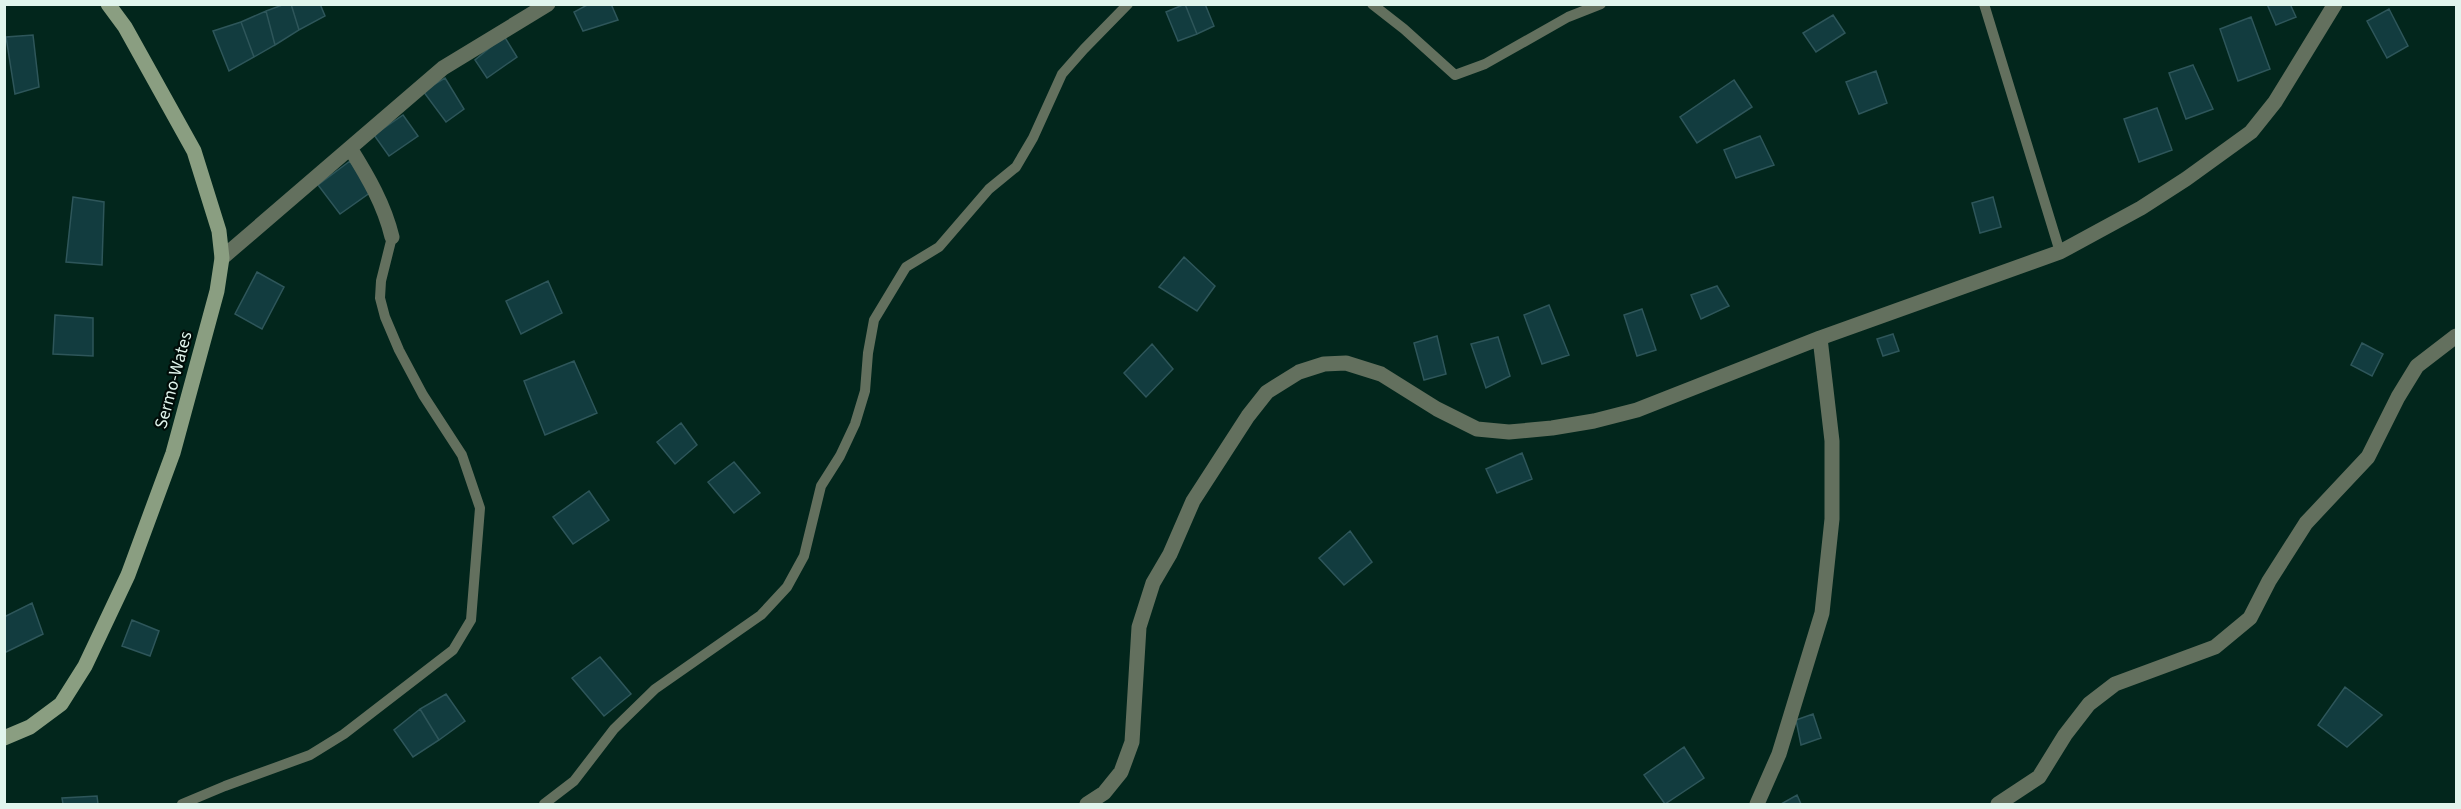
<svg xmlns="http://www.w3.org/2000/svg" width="2461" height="809" viewBox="0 0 2461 809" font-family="'Source Sans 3',sans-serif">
	<rect width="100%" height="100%" fill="#02261c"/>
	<!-- building -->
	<path fill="#123c3f" stroke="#2e565a" stroke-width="1.5" d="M285,4H291L299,30L275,45L266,11Z
		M291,4H320L325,16L299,30Z
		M589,4H611L618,20L583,31L574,12Z
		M1185,4H1205L1214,26L1197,34Z
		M1185,4L1197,34L1178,41L1166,12Z
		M2267,4H2290L2296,17L2276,25Z
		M2389,9L2408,46L2387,58L2367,21Z
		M266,11L275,45L254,57L241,22Z
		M1833,15L1845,33L1816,52L1803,33Z
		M2251,17L2270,69L2238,81L2220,29Z
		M241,22L254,57L229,71L213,31Z
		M33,35L39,87L15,94L6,37Z
		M504,36L517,57L487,78L475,60Z
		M2193,65L2213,109L2186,119L2169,73Z
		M1876,71L1887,103L1859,114L1846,82Z
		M445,78L464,109L446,122L423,91Z
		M1734,80L1752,107L1697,143L1680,117Z
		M2157,108L2172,150L2139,162L2124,119Z
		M403,115L418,136L389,156L374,135Z
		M1760,136L1774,165L1736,178L1724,150Z
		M350,161L371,192L340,214L318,185Z
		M73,197L104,202L102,265L66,262Z
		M1993,197L2001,227L1980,233L1972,203Z
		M1184,257L1215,286L1197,311L1159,287Z
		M257,272L284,287L262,329L235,314Z
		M548,281L562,313L521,334L506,301Z
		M1717,286L1729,306L1701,319L1691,295Z
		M1549,305L1569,355L1542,364L1524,315Z
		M1642,309L1656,350L1637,356L1624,315Z
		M55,315L93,318V356L53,354Z
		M1893,334L1899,351L1883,356L1877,339Z
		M1437,336L1446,374L1424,380L1414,343Z
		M1498,337L1510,376L1486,388L1471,344Z
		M2362,343L2383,354L2372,376L2351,365Z
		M1152,344L1173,369L1146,397L1124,373Z
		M574,361L597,413L545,435L524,381Z
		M681,423L697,445L675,464L657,442Z
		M1522,453L1532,479L1497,493L1486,469Z
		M734,462L760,493L734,513L708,482Z
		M589,491L609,520L573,544L553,517Z
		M1350,531L1372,562L1344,585L1319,558Z
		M32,603L43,634L4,653V617Z
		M132,620L159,631L150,656L122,646Z
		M600,657L631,694L604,716L572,678Z
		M2345,687L2382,715L2347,747L2318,725Z
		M446,694L465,721L439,740L420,709Z
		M420,709L439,740L413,757L394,730Z
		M1813,714L1821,738L1801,745L1796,720Z
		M1684,747L1704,778L1665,804L1644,775Z
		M1797,795L1801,804H1781Z
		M97,796L98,804H63L62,798Z"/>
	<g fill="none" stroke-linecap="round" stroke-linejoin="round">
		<!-- service -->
		<path stroke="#63705e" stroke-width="10" d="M1372,4L1404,29L1455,75L1485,64L1568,17L1601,4
			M1984,4L2060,252
			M182,804L225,786L310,755L344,734L453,650L471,620L480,508L462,455L423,395L399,350L385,317L380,298L381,281L392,237
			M544,804L574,781L614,729L655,689L761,615L787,587L804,556L821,486L840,456L855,424L865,391L868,353L874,320L906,267L939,247L989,189L1016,167L1033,138L1062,74L1084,49L1128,4"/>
		<!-- minor -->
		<path stroke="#63705e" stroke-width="15" d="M350,148C368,177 384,204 392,237
			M222,258L443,68L548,4
			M1087,804L1104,793L1121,772L1132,742L1139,627L1153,583L1170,554L1193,501L1248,416L1267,392L1299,372L1324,364L1346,363L1381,374L1437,409L1477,429L1509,432L1552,428L1594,421L1637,410L1820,338L2060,252L2141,208L2186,179L2251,132L2275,102L2335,4
			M1757,804L1779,754L1822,613L1832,519V441L1820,338
			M1998,804L2039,777L2065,735L2089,704L2115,684L2215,647L2250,618L2269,581L2306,523L2368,457L2398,397L2417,366L2456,336"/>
		<!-- secondary -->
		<path stroke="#8a9e81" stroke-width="15" d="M4,738L30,727L61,704L85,666L128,575L173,453L217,291L222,258L219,231L194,151L125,27L108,4"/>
	</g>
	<g text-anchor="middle" stroke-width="4.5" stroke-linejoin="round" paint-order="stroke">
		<!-- street labels -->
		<g font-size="18" fill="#e1f5ed" stroke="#010c08">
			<text transform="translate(173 380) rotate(-75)" y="6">Sermo-Wates</text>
		</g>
	</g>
	<!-- border -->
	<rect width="2461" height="809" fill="none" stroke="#e1f5ed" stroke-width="12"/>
</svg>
